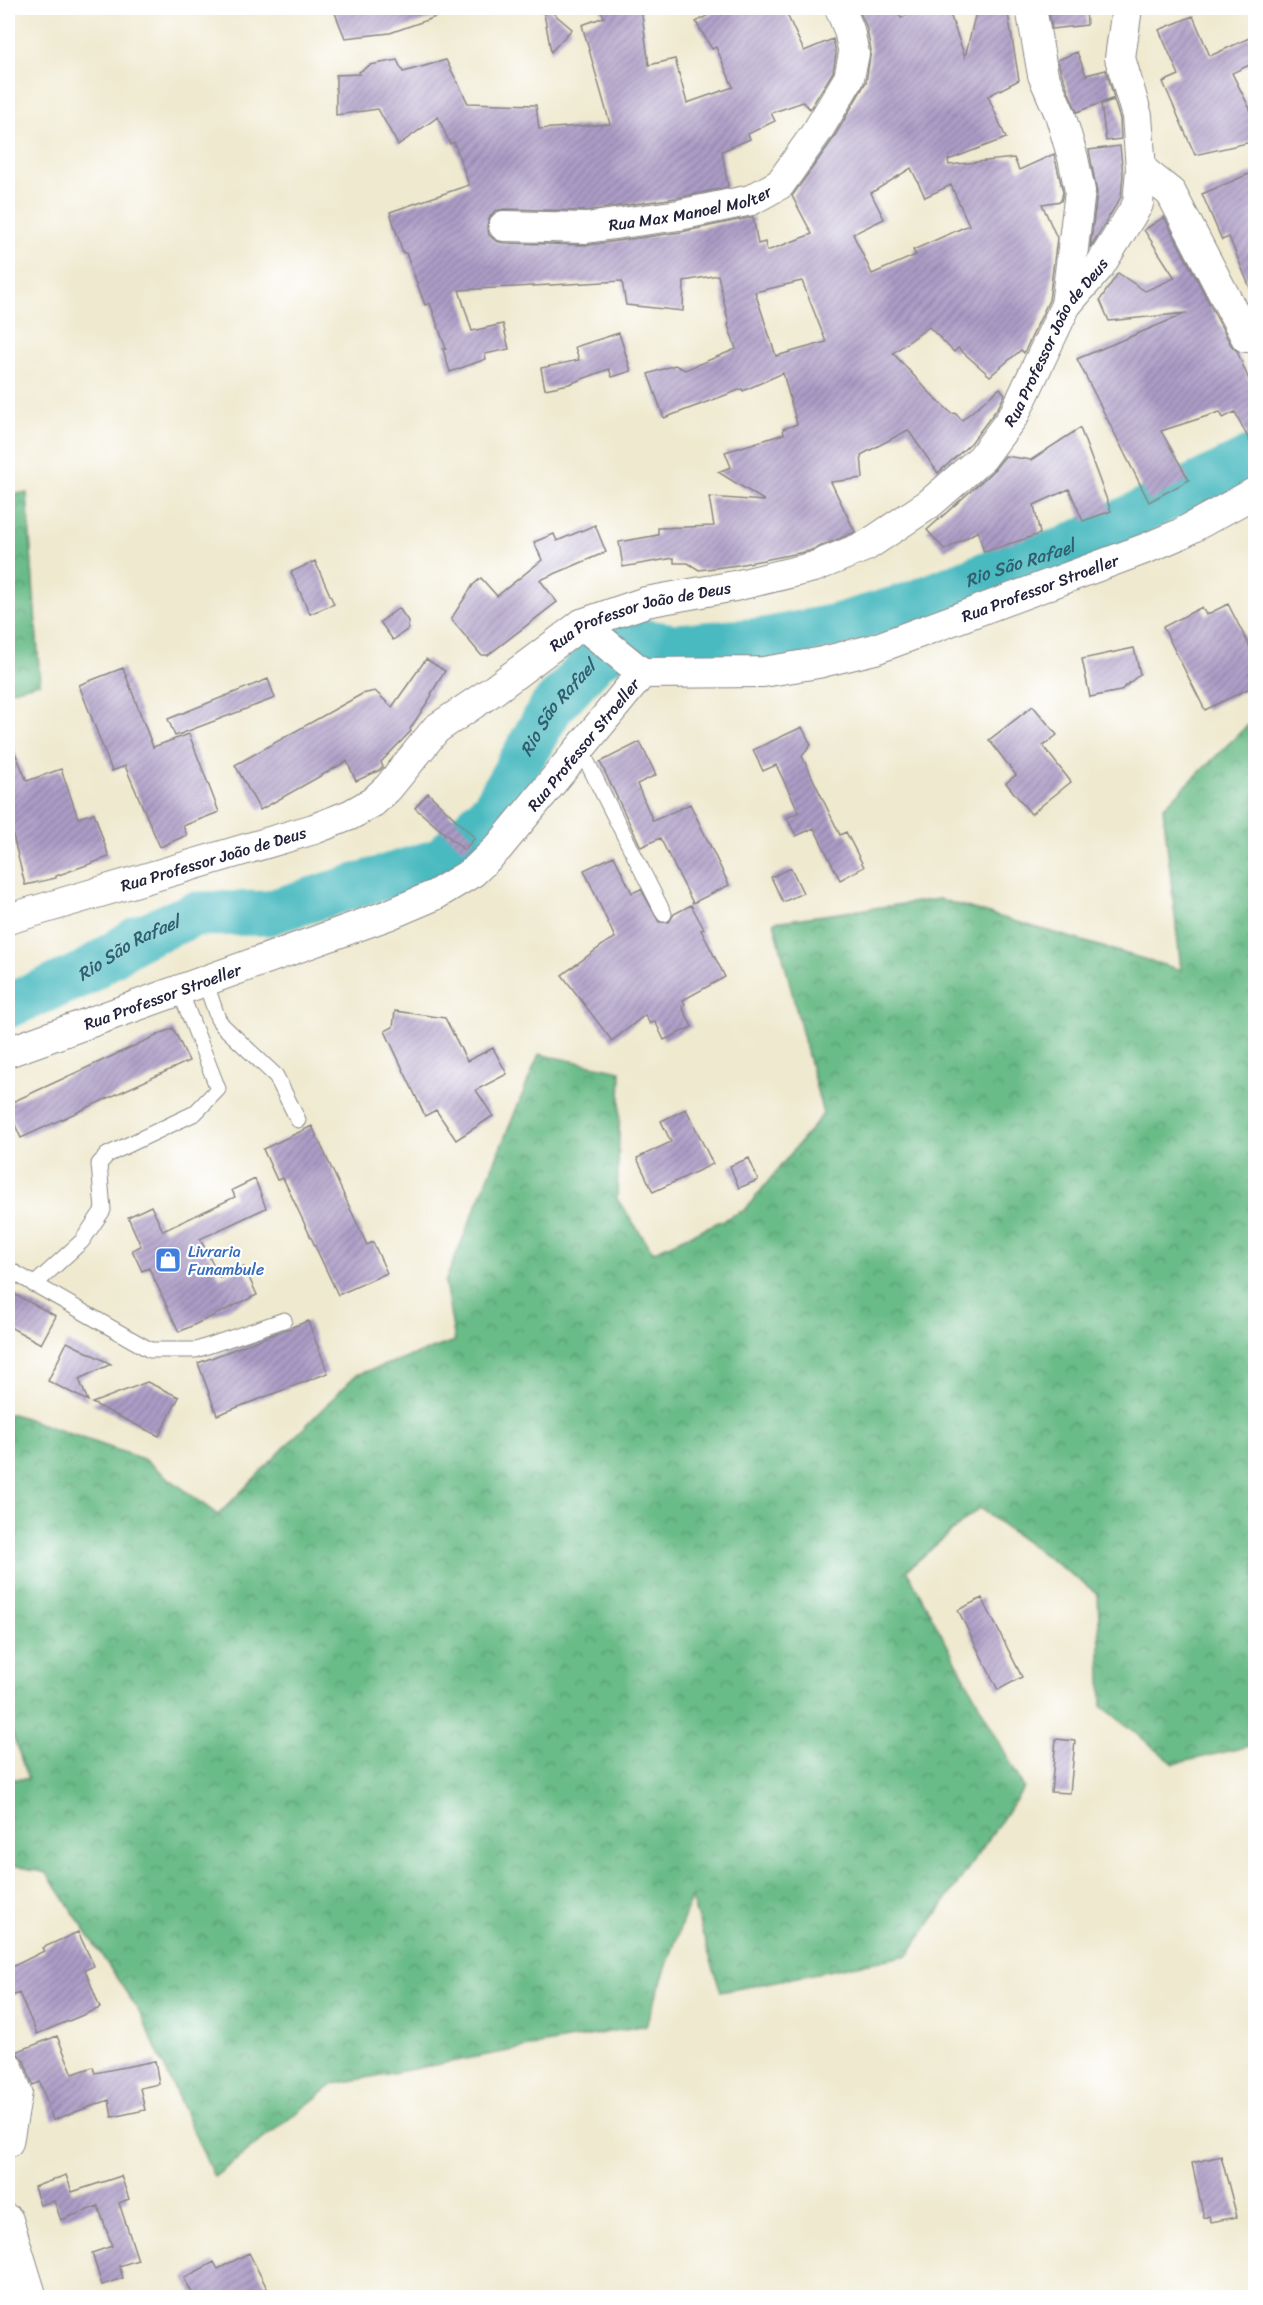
<svg xmlns="http://www.w3.org/2000/svg" width="1263" height="2305" viewBox="0 0 1263 2305" font-family="Sriracha,sans-serif">
	<defs>
		<pattern id="forest-crowns" width="20" height="18" patternUnits="userSpaceOnUse" patternTransform="scale(1.5)"><rect width="20" height="18" fill="#69bb87"/><path d="M2 6a3 3 0 1 1 6 0M12 15a3 3 0 1 1 6 0" fill="none" stroke="#569870"/></pattern>
		<pattern id="building-hatch" width="6" height="6" patternUnits="userSpaceOnUse" patternTransform="scale(1.5)"><rect width="6" height="6" fill="#ac9cc6"/><path d="M-1 1l2-2M0 6l6-6M5 7l2-2" fill="none" stroke="#8c7fa2"/></pattern>
	</defs>
	<rect width="100%" height="100%" fill="#fff"/>
	<filter id="ink" filterUnits="userSpaceOnUse"><feTurbulence type="fractalNoise" baseFrequency=".0167" numOctaves="2"/><feDisplacementMap in="SourceGraphic" scale="12" xChannelSelector="R" yChannelSelector="G"/><feConvolveMatrix kernelMatrix="1 2 1 2 8 2 1 2 1" color-interpolation-filters="sRGB"/></filter>
	<filter id="wash" filterUnits="userSpaceOnUse"><feTurbulence type="fractalNoise" baseFrequency=".008" numOctaves="4" result="noise"/><feDisplacementMap in="SourceGraphic" scale="24" xChannelSelector="R" yChannelSelector="G"/><feGaussianBlur stdDeviation="1.35" result="paint"/><feColorMatrix in="noise" values="0 0 0 0 0 0 0 0 0 0 0 0 0 0 0 0 0 1.4 0 .05"/><feComposite in="paint" operator="in"/></filter>
	<g filter="url(#wash)">
		<rect width="100%" height="100%" fill="#efe9cf"/>
		<!-- forest -->
		<path fill="url(#forest-crowns)" stroke="#466e61" stroke-width="1.5" d="M27,493L40,683L8,691V494Z
			M1255,718V1745L1174,1764L1102,1706L1098,1594L979,1508L907,1570L1024,1788L908,1955L721,1992L691,1897L646,2025L334,2084L214,2177L140,2013L47,1873L8,1864V1779H28L8,1721V1414H13L143,1459L218,1515L356,1375L455,1341L445,1282L539,1054L621,1071L617,1199L653,1252L745,1210L823,1114L774,922L939,899L1181,970L1163,808Z"/>
		<g fill="none" stroke-linecap="round" stroke-linejoin="round">
			<!-- river -->
			<path stroke="#4abac0" stroke-width="45" id="s1" d="M8,1006L83,974L138,938L195,914L268,913L441,860L494,808L551,708L599,656L634,640L675,646L764,640L836,626L911,604L993,571L1065,549L1256,456"/>
		</g>
		<g id="blocks">
			<!-- building -->
			<path fill="url(#building-hatch)" fill-rule="evenodd" d="M333,8H453V11L390,33L345,38Z
				M543,8H547L572,29L551,52Z
				M600,8H641L649,65L675,59L687,103L733,87L716,47L712,49L696,22L720,8H784L804,51L833,39L836,54L833,72L810,109L803,102L771,113L775,121L748,134L750,139L722,151L728,187L676,198L585,211L504,209L495,211L490,217L487,225L489,235L496,241L504,243L588,245L681,232L753,217L758,244L765,242L767,251L812,234L792,196L833,139L866,82L871,50L866,26L858,8H896L901,18L925,8H948L965,57L977,8H1007L1019,80L988,96L1006,138L948,160L949,165L1014,158L1019,170L1054,154L1063,192L1061,201L1042,204L1057,238L1049,300L1024,353L1021,350L990,376L958,348L954,352L929,327L893,353L927,390L952,414L955,413L962,420L1000,388L1005,394L999,406L971,443L938,473L908,430L861,455L863,478L831,482L855,532L809,551L738,565L699,570L688,563H674V558L623,567L619,542L658,535V528L714,526L709,497L765,501L718,472L731,467L725,452L784,434L783,429L797,424L783,373L743,391L742,389L664,418L648,374L675,365L685,370L736,349L728,325L729,324L718,275L684,281L683,311L626,305L622,281L459,290L472,331L503,324L509,349L485,354L486,359L450,372L443,349H446L430,303L425,305L406,253H403L390,212L469,185L454,142L450,144L438,117L398,145L378,109L336,115V75L360,74L359,72L370,65L397,60L403,72L446,60L468,103L536,105L539,129L610,124L582,25L604,17ZM911,168L925,197L951,185L969,225L913,250L916,255L872,274L853,234L884,219L871,193ZM802,281L826,342L776,356L755,292Z
				M1048,8H1086L1087,25L1052,29Z
				M1193,16L1210,56L1256,35V62L1232,73L1256,121V141L1195,155L1163,82L1179,75L1159,30Z
				M1077,52L1086,75L1106,70L1114,98L1077,112L1060,70L1058,60Z
				M1114,100L1120,119L1121,139L1106,141L1101,104Z
				M1120,146L1123,174L1121,197L1090,248L1097,193L1089,150Z
				M1256,171V300H1255L1229,237L1222,240L1202,194Z
				M1164,217L1231,345L1237,351L1256,397V454L1235,412L1223,418L1220,412L1161,431L1189,480L1149,502L1077,359L1187,313L1109,321L1100,300L1118,273L1145,291L1175,278L1144,230Z
				M619,333L631,371L612,377L609,369L569,384L545,389L541,368L579,360L575,347Z
				M1080,428L1111,511L1083,521L1069,489L1034,505L1040,534L984,552L978,531L945,550L927,530L993,471L1005,456L1031,460Z
				M595,525L606,552L540,580L557,602L488,655H481L451,619L473,585L481,578L497,596L542,560L534,542L554,534L557,541Z
				M315,561L334,604L310,614L291,572Z
				M1228,604L1256,659V685L1205,710L1163,627L1202,607L1206,615Z
				M399,608L408,621V629L393,640L380,622Z
				M1134,648L1140,674L1120,691L1090,697L1082,659Z
				M426,659L445,671L431,694L432,695L410,729L411,731L381,762L383,767L380,770L356,781L347,761L260,810L235,765L362,694L375,691L392,707Z
				M123,668L153,747L189,734L219,812L183,826L187,835L160,847L125,766L112,771L79,685Z
				M268,679L275,698L175,736L168,719Z
				M1033,706L1057,735L1043,746L1071,782L1031,814L1006,783L1016,775L989,740Z
				M802,727L811,745L802,756L840,835L846,832L864,867L840,880L814,828L796,836L787,818L799,812L776,765L763,771L753,750Z
				M8,736L27,781L61,769L78,818L94,813L109,857L56,876V878L25,885L8,815Z
				M640,742L656,775L637,784L653,821L690,804L729,885L693,903L660,838L641,847L600,762Z
				M428,793L475,838L464,850L415,808Z
				M614,856L632,893L641,889L659,922H669L674,914L691,905L704,929L701,930L725,977L683,1000L685,1004L682,1006L692,1027L664,1040L655,1021L650,1024L645,1015L612,1041L562,975L607,942L615,938L584,870Z
				M791,868L803,893L783,902L771,877Z
				M395,1011L445,1018L467,1061L493,1048L507,1074L476,1090L493,1116L456,1140L436,1110L425,1116L385,1031L393,1027Z
				M173,1028L189,1061L21,1138L8,1109V1104Z
				M686,1109L713,1164L653,1192L637,1158L671,1142L661,1121Z
				M312,1126L367,1245L373,1242L387,1273L338,1295L283,1178L277,1180L263,1149Z
				M749,1158L758,1180L739,1188L730,1166Z
				M255,1179L266,1208L200,1239L220,1278L244,1267L257,1295L179,1332L149,1268L142,1271L132,1250L141,1246L128,1217L151,1206L163,1231L235,1197L232,1190Z
				M8,1291L56,1316L41,1344L8,1326Z
				M308,1321L328,1373L217,1415L198,1363Z
				M67,1342L111,1364L79,1379L88,1401L48,1381Z
				M147,1382L179,1397L159,1436L92,1403Z
				M982,1598L1022,1677L998,1690L958,1610Z
				M1056,1739L1075,1741L1070,1793L1051,1792Z
				M78,1932L94,1966L85,1970L100,2008L37,2034L19,1993L8,1998V1969L44,1951L42,1948Z
				M57,2036L73,2074L93,2067L95,2073L155,2061L159,2084L140,2088L145,2110L112,2117L109,2100L53,2120L40,2082L33,2085L24,2061L16,2052Z
				M1221,2156L1237,2217L1211,2222L1209,2216L1204,2218L1192,2163Z
				M66,2175L72,2192L121,2176L129,2199L119,2203L138,2260L119,2266L123,2278L102,2285L92,2253L112,2246L98,2206L61,2220L54,2201L40,2205L34,2187Z
				M249,2253L272,2298H195L184,2278L214,2262L218,2269Z"/>
		</g>
	</g>
	<g filter="url(#ink)">
		<use href="#blocks" fill-opacity="0" stroke="#888685" stroke-width="1.5"/>
		<g fill="none" stroke-linecap="round" stroke-linejoin="round">
			<defs>
				<path id="lane" d="M580,748L664,914
					M205,981L218,1019L223,1026L276,1076L298,1120
					M8,1269L150,1350H196L284,1320
					M34,1285L82,1241L103,1210L99,1164L107,1155L195,1113L218,1089L180,991"/>
				<g id="street">
					<path d="M1031,8L1043,75L1060,114L1073,158L1080,191L1066,305"/>
					<path d="M1141,169L1171,193L1246,337"/>
					<path id="s2" d="M504,226L586,228L679,215L751,200L780,184L818,130L849,78L854,54L849,30L840,8"/>
					<path d="M582,624L642,673"/>
					<path id="s3" d="M8,919L314,829L350,815L373,802L388,788L436,729L494,690L582,624L646,602L735,586L814,567L866,546L929,504L982,458L1014,415L1066,305L1099,267L1138,204L1141,169L1137,116L1120,58L1127,8"/>
					<path id="s4" d="M8,1052L388,915L435,895L473,872L498,848L642,673L763,672L818,663L875,649L1147,548L1180,534L1256,492"/>
					<path d="M8,2067L17,2092L8,2142"/>
					<path d="M8,2220L32,2298"/>
				</g>
			</defs>
			<!-- lane casing -->
			<use href="#lane" stroke="#888685" stroke-width="17"/>
			<!-- street casing -->
			<use href="#street" stroke="#888685" stroke-width="32"/>
			<!-- lane -->
			<use href="#lane" stroke="#fff" stroke-width="15"/>
			<!-- street -->
			<use href="#street" stroke="#fff" stroke-width="30"/>
		</g>
	</g>
	<!-- icons -->
	<defs>
		<symbol id="shop-square" viewBox="-11 -11 22 22"><rect x="-9" y="-9" width="18" height="18" rx="4" fill="#3f7fe0" stroke="#fff"/><path d="M-5-2.5h2.3a2.7 3.5 0 0 1 5.4 0H5L5.5 6h-11ZM-1.5-2.5h3a1.5 2.3 0 0 0-3 0Z" fill="#fff"/></symbol>
	</defs>
	<g fill-rule="evenodd">
		<use href="#shop-square" x="153" y="1245" width="30" height="30"/>
	</g>
	<g text-anchor="middle" stroke-width="4.5" stroke-linejoin="round" paint-order="stroke">
		<!-- street labels -->
		<g font-size="16" fill="#22223b" stroke="#fff">
			<text dy="6" stroke="none"><textPath href="#s2" startOffset="188">Rua Max Manoel Molter</textPath></text>
			<text dy="6" stroke="none"><textPath href="#s3" startOffset="1240">Rua Professor João de Deus</textPath></text>
			<text dy="6" stroke="none"><textPath href="#s4" startOffset="1172">Rua Professor Stroeller</textPath></text>
			<text dy="6" stroke="none"><textPath href="#s3" startOffset="718">Rua Professor João de Deus</textPath></text>
			<text dy="6" stroke="none"><textPath href="#s4" startOffset="668">Rua Professor Stroeller</textPath></text>
			<text dy="6" stroke="none"><textPath href="#s3" startOffset="214">Rua Professor João de Deus</textPath></text>
			<text dy="6" stroke="none"><textPath href="#s4" startOffset="164">Rua Professor Stroeller</textPath></text>
		</g>
		<!-- shop labels -->
		<g font-size="16" fill="#366cbe" stroke="#fff" text-anchor="start">
			<text x="188" y="1257">Livraria<tspan x="188" dy="18">Funambule</tspan></text>
		</g>
		<!-- water labels -->
		<g font-size="18" font-style="italic" fill="#325f70" stroke="#fff">
			<text dy="6" stroke="none"><textPath href="#s1" startOffset="1160">Rio São Rafael</textPath></text>
			<text dy="6" stroke="none"><textPath href="#s1" startOffset="656">Rio São Rafael</textPath></text>
			<text dy="6" stroke="none"><textPath href="#s1" startOffset="134">Rio São Rafael</textPath></text>
		</g>
	</g>
	<!-- margin -->
	<rect width="1263" height="2305" fill="none" stroke="#fff" stroke-width="30"/>
</svg>
